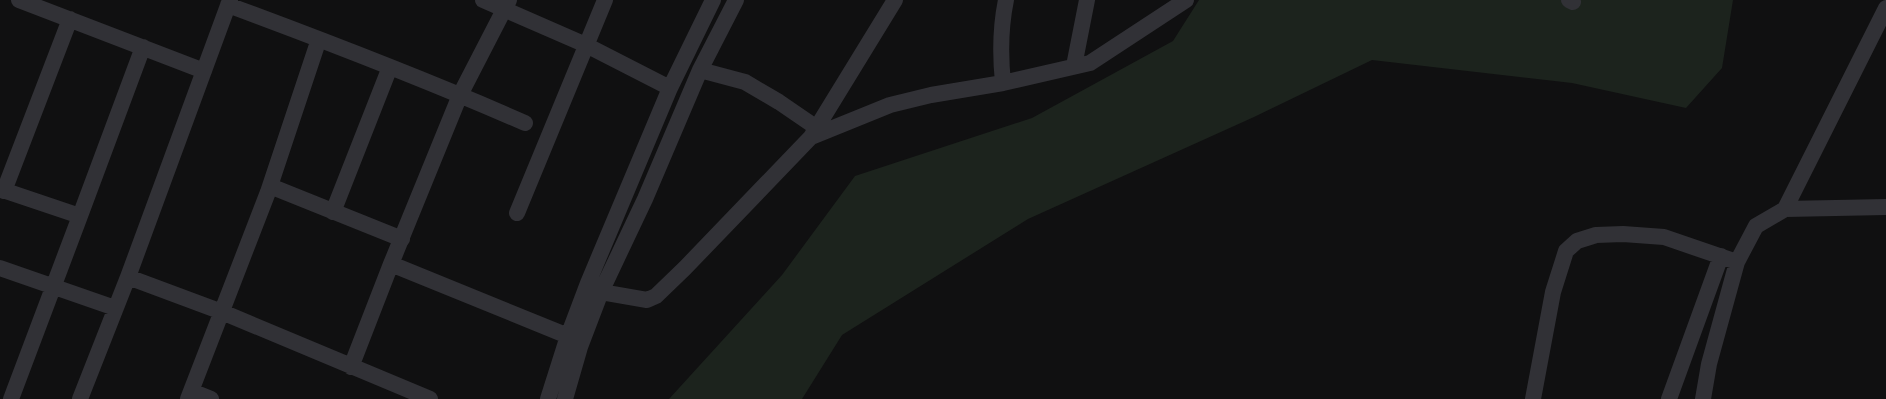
<svg xmlns="http://www.w3.org/2000/svg" width="1886" height="399" viewBox="0 0 1886 399" font-family="Lato,sans-serif">
	<rect width="100%" height="100%" fill="#101011"/>
	<!-- green -->
	<path fill="#1c231d" d="M1199,0H1733L1722,68L1686,108L1572,83L1372,60L1254,117L1028,219L842,335L802,399H669L782,275L855,176L1032,118L1173,41Z"/>
	<g fill="none" stroke-linecap="round" stroke-linejoin="round">
		<!-- minor -->
		<path stroke="#313136" stroke-width="16" d="M19,0L204,71
			M483,0L586,45L670,88
			M1569,0L1573,2
			M228,5C328,42 427,80 525,123
			M1074,66L1087,0
			M700,70L745,82L779,102L817,128
			M1003,83L1090,63L1186,0
			M811,137L890,105L931,95L1003,83C1000,54 1000,29 1006,0
			M270,186L402,239
			M0,189L80,216L11,399
			M4,191L70,19
			M1785,209L1886,8
			M333,212L390,67
			M517,213L605,0
			M80,216L143,47
			M391,264L568,336
			M0,268L115,308
			M128,277L222,312L430,399
			M601,292L647,300L656,296L685,268L811,137L895,0
			M351,367L391,264L460,95L509,0
			M191,391L211,399
			M80,399L128,277L230,0
			M188,399L268,192L319,39
			M548,399L568,336L588,283L670,88L713,0
			M565,399L580,347L601,292L645,199L700,70L736,0
			M1533,399L1553,292L1566,251L1577,241L1596,235L1623,234L1664,237L1737,262
			M1669,399L1721,256
			M1703,399L1709,364L1737,262L1756,226L1785,209L1886,207"/>
	</g>
</svg>
